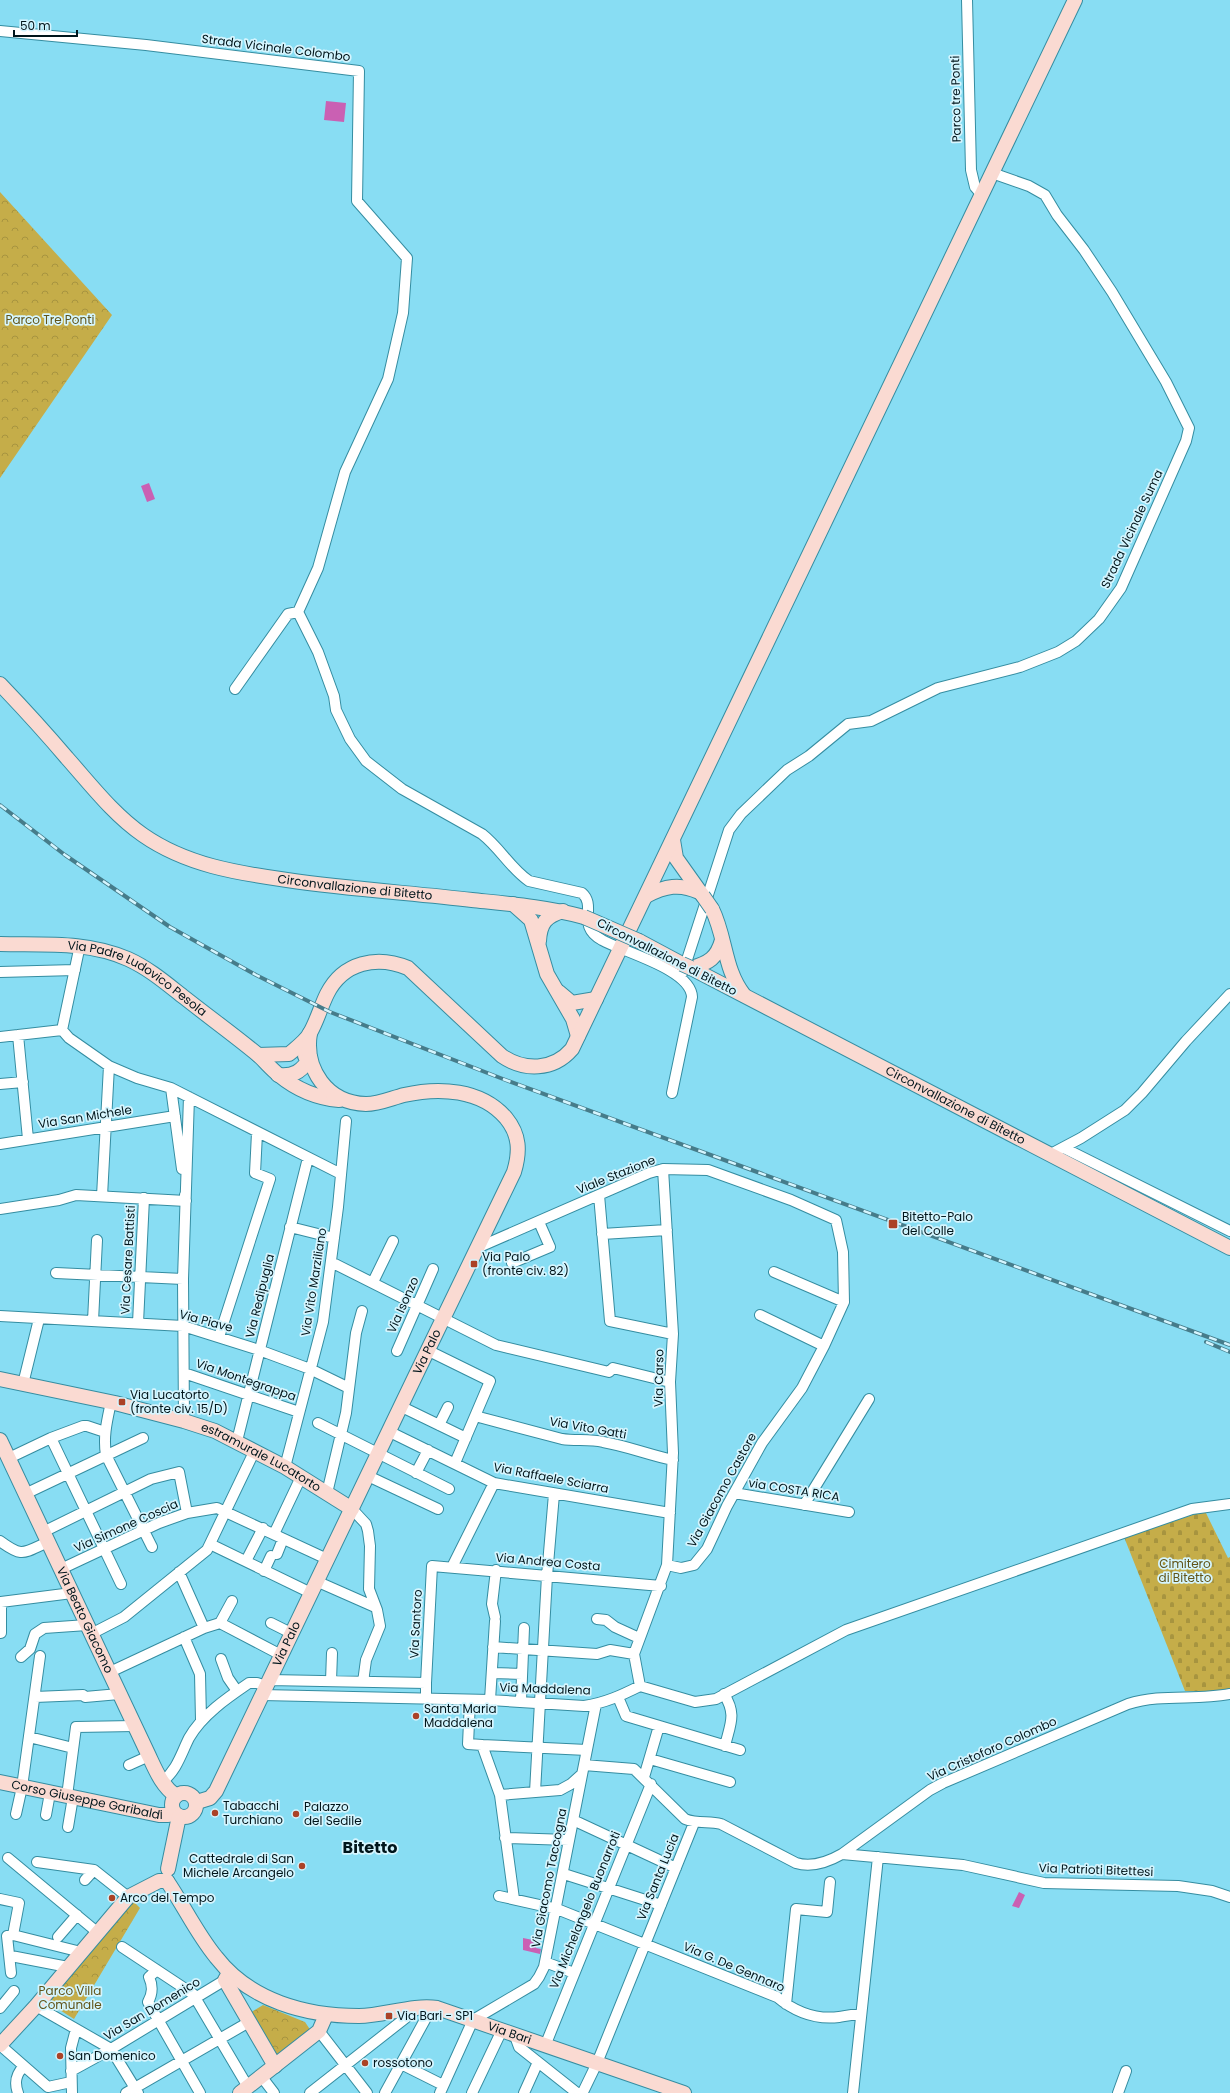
<svg xmlns="http://www.w3.org/2000/svg" width="1230" height="2093" viewBox="0 0 1230 2093" font-family="Poppins,sans-serif">
	<defs>
		<pattern id="cemetery-stones" width="16" height="16" patternUnits="userSpaceOnUse"><rect width="16" height="16" fill="#c5ad49"/><path d="M2 7V4a2 2 0 0 1 4 0v3zM10 15v-3a2 2 0 0 1 4 0v3z" fill="#a7943f"/></pattern>
		<pattern id="park-crowns" width="20" height="18" patternUnits="userSpaceOnUse"><rect width="20" height="18" fill="#c5ad49"/><path d="M2 6a3 3 0 1 1 6 0M12 15a3 3 0 1 1 6 0" fill="none" stroke="#a7943f"/></pattern>
	</defs>
	<rect width="100%" height="100%" fill="#88ddf3"/>
	<!-- cemetery -->
	<path fill="url(#cemetery-stones)" d="M1205,1511L1228,1558L1230,1557V1690L1219,1692L1185,1691L1124,1537Z"/>
	<!-- park -->
	<path fill="url(#park-crowns)" d="M0,192L112,315L0,478Z
		M132,1900L140,1908L74,2019L47,2002Z
		M263,2005L305,2022L311,2031L277,2057L250,2013Z"/>
	<!-- water -->
	<path fill="#ca60b3" d="M326,101L346,103L344,122L324,120Z
		M149,483L155,499L147,502L141,486Z
		M1019,1892L1025,1895L1019,1908L1012,1906Z
		M523,1938L538,1941L536,1948L541,1949L540,1954L523,1950Z"/>
	<g fill="none" stroke-linecap="round" stroke-linejoin="round">
		<defs>
			<path id="street" d="M967,0L971,170L975,187L982,195
				M0,31L146,45L359,71L357,201L407,258L403,313L388,379L345,472L318,568L298,612L318,652L334,696L336,710L350,739L366,761L402,789L482,834C500,848 511,869 529,881L582,893C597,906 576,926 602,940C623,952 691,969 692,997L672,1093
				M235,689L288,614L298,612
				M0,972L75,970
				M683,972L729,830L741,814L787,770L809,756L848,724L871,721L938,688L1020,667L1058,652L1076,641L1099,619L1121,588L1186,441L1189,428L1166,382L1112,292L1084,250L1057,215L1045,195L1029,186L992,173
				M62,1030L69,1038L109,1066L137,1078L171,1088L341,1174
				M62,1030L80,945
				M18,1035L28,1139
				M0,1037L62,1030
				M0,1084L23,1082
				M171,1088L182,1169
				M0,1144L175,1116
				M1064,1148L1230,1231
				M1049,1155L1081,1138L1125,1110L1142,1093L1186,1041L1230,994
				M663,1169L673,1334
				M599,1195L610,1321L673,1334L670,1382L673,1453L667,1565
				M102,1196L109,1066
				M0,1209L59,1200L76,1195L186,1201L185,1195
				M290,1227L334,1238
				M602,1234L667,1230
				M477,1248L649,1173L663,1169L708,1170L791,1200L836,1220L843,1252L844,1302L824,1346L802,1388L762,1443L727,1506L707,1549L694,1565L681,1568L667,1565L634,1654L640,1686
				M331,1262L496,1345L609,1372L613,1368L670,1382
				M512,1263L550,1247L539,1222
				M774,1272L844,1302
				M56,1273L183,1279
				M373,1282L393,1241
				M760,1315L824,1346
				M0,1316L183,1326L259,1350L310,1369L349,1388
				M93,1321L97,1240
				M138,1323L144,1198
				M219,1337L270,1179L255,1173L257,1133
				M397,1351L433,1269
				M429,1351L490,1381L455,1463
				M184,1373L299,1412
				M23,1384L39,1319
				M111,1402C107,1421 103,1436 106,1455L152,1547
				M402,1407L466,1438
				M475,1416L562,1439C575,1441 590,1439 603,1442C627,1446 649,1455 673,1460
				M184,1421L183,1279L189,1097
				M318,1423L449,1489
				M439,1425L448,1407
				M390,1432L494,1483L670,1513
				M51,1438L121,1584
				M237,1441L308,1158
				M9,1458L51,1438L83,1426H87L105,1432
				M285,1467L323,1322L338,1207L346,1121
				M416,1473L428,1450
				M368,1476L438,1509
				M327,1493L346,1413L356,1333L362,1311
				M734,1493L849,1512
				M25,1494L143,1438
				M804,1505L869,1399
				M352,1509L366,1524L368,1531L370,1546L369,1589L377,1610L380,1626L366,1660L363,1682
				M43,1532L151,1479L179,1472L187,1513
				M274,1534L301,1477
				M0,1541C23,1558 23,1553 48,1542
				M210,1544L311,1593
				M277,1554L283,1539
				M246,1561L263,1528
				M452,1567L494,1483
				M61,1569L159,1523L187,1513L217,1508L327,1559
				M264,1571L271,1556
				M179,1572L204,1628
				M316,1581L375,1607
				M1,1602L72,1593
				M1,1602V1633
				M495,1617L492,1604L496,1570
				M597,1619L606,1620L615,1627L639,1638
				M220,1623L281,1655
				M220,1623L232,1601
				M271,1623L291,1633
				M91,1634L124,1617L207,1550L255,1450
				M184,1637L200,1674L201,1720
				M493,1647L597,1654L610,1650L634,1654
				M21,1657L30,1649L35,1634L44,1628L87,1625
				M221,1659L228,1678L237,1691
				M110,1672L204,1628L220,1623
				M492,1673L522,1674
				M269,1680L426,1683V1699
				M331,1681L332,1653
				M426,1683L432,1566L661,1586
				M724,1694C737,1715 730,1724 725,1746
				M262,1695L490,1700L584,1706C605,1703 622,1695 640,1686L695,1702L716,1699L846,1630L1192,1509L1230,1504
				M35,1697L83,1695L85,1697L119,1694
				M618,1697L626,1716L740,1750
				M490,1700L495,1621
				M470,1701L468,1744L482,1745L500,1795L514,1899
				M521,1701L524,1628
				M29,1737L73,1748
				M482,1745L587,1750
				M650,1759L730,1782
				M129,1765L149,1756
				M584,1765L634,1769L685,1819C697,1824 709,1821 721,1824L796,1863C812,1868 828,1862 842,1854L930,1790L943,1783L1128,1704C1162,1693 1196,1701 1230,1694
				M644,1777L659,1726
				M162,1782C177,1770 181,1754 189,1738C202,1715 227,1698 249,1683H257L266,1686
				M535,1792L547,1576L554,1494
				M500,1795L560,1790L571,1784L581,1775
				M67,1796L76,1727L134,1726
				M16,1814L22,1787L40,1656
				M46,1815L50,1793
				M573,1820L676,1868
				M68,1827L73,1797
				M505,1838L569,1840
				M842,1854L963,1865L1044,1883L1178,1886L1212,1891L1230,1897
				M8,1858L97,1932
				M37,1862L94,1870L128,1897
				M564,1874L661,1905
				M85,1880L94,1870
				M499,1896L557,1909L777,1997C795,2012 815,2020 839,2017C846,2016 853,2014 861,2015
				M0,1899L19,1903L13,1935
				M58,1937L77,1915
				M122,1947L193,1994L248,2087
				M11,1956L68,1967
				M545,1962L574,1973
				M157,1970L149,1977C153,1986 153,1993 148,2002L200,2093
				M11,1973L7,1936L13,1935L81,1952
				M786,2004L796,1909L827,1912L830,1882
				M36,2006L111,2049L138,2093
				M0,2008L14,1991
				M319,2031L367,2093
				M515,2036L519,2047L577,2093
				M0,2045L48,2087L71,2082
				M545,2046L651,1784
				M401,2064L443,2085
				M71,2071L111,2049L225,1980
				M261,2076L274,2093
				M18,2093C14,2082 16,2074 24,2066
				M72,2093L71,2048L76,2029
				M126,2093L249,2022
				M310,2093L417,2009
				M385,2093L432,2007
				M440,2093L473,2020L534,1984L539,1977L544,1967L596,1704
				M472,2093L502,2030
				M524,2093L538,2062
				M579,2093L583,2092L597,2063L694,1823
				M853,2093L878,1857
				M1118,2093L1126,2071"/>
			<g id="secondary">
				<path id="s1" d="M0,684C23,708 45,732 67,758C91,785 113,814 143,835C186,865 237,873 287,880C349,889 411,893 472,900C510,904 547,907 584,917"/>
				<path d="M673,840L676,858L703,896"/>
				<path d="M646,896C665,886 680,883 699,892"/>
				<path d="M513,904L531,920L547,974L573,1019L578,1036"/>
				<path d="M712,909C726,937 724,970 744,995"/>
				<path d="M539,941C540,923 546,916 563,911"/>
				<path d="M639,941L682,964"/>
				<path id="s2" d="M0,944C44,945 87,941 128,959C150,969 167,984 185,998C209,1017 234,1035 257,1054C265,1061 271,1069 279,1075C296,1089 317,1098 339,1100"/>
				<path id="s3" d="M691,968L1230,1248"/>
				<path d="M691,968C709,963 717,958 722,940"/>
				<path d="M559,992L572,1003L596,999"/>
				<path d="M258,1055L289,1054C296,1048 306,1041 310,1033C317,1021 321,1006 327,994C343,962 377,955 408,968L502,1056C524,1071 553,1071 572,1049L1075,0"/>
				<path d="M278,1075C293,1077 303,1071 310,1057L305,1056"/>
				<path id="s4" d="M0,1379L115,1403L184,1421L215,1431L285,1467L352,1509"/>
				<path id="s5" d="M0,1440L149,1756C156,1771 162,1786 176,1796"/>
				<path id="s6" d="M0,1782L159,1815H168L173,1811"/>
				<circle cx="184" cy="1805" r="12"/>
				<path id="s7" d="M197,1802L210,1798L216,1791C315,1584 414,1378 514,1172C520,1152 520,1135 506,1118C481,1089 439,1087 404,1095C392,1098 379,1104 366,1104C327,1103 304,1069 310,1033"/>
				<path d="M168,1869L179,1816"/>
				<path id="s8" d="M167,1881C184,1906 197,1934 216,1957C250,2001 306,2016 359,2016C383,2016 414,2004 437,2008L684,2093"/>
				<path d="M229,1973L225,1980L275,2066"/>
				<path d="M0,2045L36,2006L128,1897L159,1881H167"/>
				<path d="M240,2093L319,2031L326,2015"/>
			</g>
		</defs>
		<!-- street casing -->
		<use href="#street" stroke="#358da1" stroke-width="12"/>
		<!-- secondary casing -->
		<use href="#secondary" stroke="#358da1" stroke-width="16"/>
		<!-- street -->
		<use href="#street" stroke="#fff" stroke-width="10"/>
		<!-- secondary -->
		<use href="#secondary" stroke="#fadad2" stroke-width="14"/>
		<defs>
			<path id="rail" d="M0,805L65,855L170,927L256,975L330,1012L503,1079L1230,1345
				M1206,1342L1230,1352"/>
		</defs>
		<!-- rail casing -->
		<use href="#rail" stroke="#467c8a" stroke-width="4"/>
		<!-- rail -->
		<use href="#rail" stroke="#d5f5fe" stroke-width="2.5" stroke-dasharray="8" stroke-linecap="butt"/>
		<defs>
			<path id="secondary-bridge" d="M703,896L712,909
				M584,917L639,941
				M682,964L691,968"/>
		</defs>
		<!-- secondary-bridge casing -->
		<use href="#secondary-bridge" stroke="#358da1" stroke-width="16" stroke-linecap="butt"/>
		<!-- secondary-bridge -->
		<use href="#secondary-bridge" stroke="#fadad2" stroke-width="14"/>
	</g>
	<!-- markers -->
	<g fill="#ab4226" stroke="#d5f5fe" stroke-width="1.5">
		<rect x="888" y="1219" width="10" height="10" rx="2"/>
		<rect x="470" y="1260" width="8" height="8" rx="2"/>
		<rect x="118" y="1398" width="8" height="8" rx="2"/>
		<circle cx="416" cy="1716" r="4"/>
		<circle cx="215" cy="1813" r="4"/>
		<circle cx="296" cy="1814" r="4"/>
		<circle cx="302" cy="1866" r="4"/>
		<circle cx="112" cy="1898" r="4"/>
		<rect x="385" y="2012" width="8" height="8" rx="2"/>
		<circle cx="60" cy="2056" r="4"/>
		<circle cx="365" cy="2063" r="4"/>
	</g>
	<g text-anchor="middle" stroke-width="3.5" stroke-linejoin="round" paint-order="stroke">
		<!-- street labels -->
		<g font-size="12" fill="#00151b" stroke="#d5f5fe">
			<text transform="translate(276 48) rotate(7)" y="4">Strada Vicinale Colombo</text>
			<text transform="translate(956 99) rotate(-91)" y="4">Parco tre Ponti</text>
			<text transform="translate(1132 529) rotate(-65)" y="4">Strada Vicinale Suma</text>
			<text dy="4" stroke="none"><textPath href="#s1" startOffset="429">Circonvallazione di Bitetto</textPath></text>
			<text transform="translate(667 957) rotate(27)" y="4">Circonvallazione di Bitetto</text>
			<text dy="4" stroke="none"><textPath href="#s2" startOffset="146">Via Padre Ludovico Pesola</textPath></text>
			<text dy="4" stroke="none"><textPath href="#s3" startOffset="298">Circonvallazione di Bitetto</textPath></text>
			<text transform="translate(85 1117) rotate(-9)" y="4">Via San Michele</text>
			<text transform="translate(616 1175) rotate(-22)" y="4">Viale Stazione</text>
			<text transform="translate(128 1260) rotate(-87)" y="4">Via Cesare Battisti</text>
			<text transform="translate(314 1282) rotate(-81)" y="4">Via Vito Marziliano</text>
			<text transform="translate(260 1296) rotate(-76)" y="4">Via Redipuglia</text>
			<text transform="translate(403 1305) rotate(-66)" y="4">Via Isonzo</text>
			<text transform="translate(206 1321) rotate(15)" y="4">Via Piave</text>
			<text dy="4" stroke="none"><textPath href="#s7" startOffset="510">Via Palo</textPath></text>
			<text transform="translate(659 1378) rotate(-89)" y="4">Via Carso</text>
			<text transform="translate(246 1380) rotate(19)" y="4">Via Montegrappa</text>
			<text transform="translate(588 1428) rotate(10)" y="4">Via Vito Gatti</text>
			<text dy="4" stroke="none"><textPath href="#s4" startOffset="274">estramurale Lucatorto</textPath></text>
			<text transform="translate(551 1478) rotate(11)" y="4">Via Raffaele Sciarra</text>
			<text transform="translate(722 1490) rotate(-61)" y="4">Via Giacomo Castore</text>
			<text transform="translate(794 1490) rotate(9)" y="4">via COSTA RICA</text>
			<text transform="translate(126 1526) rotate(-24)" y="4">Via Simone Coscia</text>
			<text transform="translate(548 1562) rotate(5)" y="4">Via Andrea Costa</text>
			<text dy="4" stroke="none"><textPath href="#s5" startOffset="199">Via Beato Giacomo</textPath></text>
			<text transform="translate(416 1624) rotate(-87)" y="4">Via Santoro</text>
			<text dy="4" stroke="none"><textPath href="#s7" startOffset="186">Via Palo</textPath></text>
			<text transform="translate(545 1689) rotate(2)" y="4">Via Maddalena</text>
			<text transform="translate(992 1749) rotate(-24)" y="4">Via Cristoforo Colombo</text>
			<text dy="4" stroke="none"><textPath href="#s6" startOffset="89">Corso Giuseppe Garibaldi</textPath></text>
			<text transform="translate(1096 1870) rotate(2)" y="4">Via Patrioti Bitettesi</text>
			<text transform="translate(658 1877) rotate(-68)" y="4">Via Santa Lucia</text>
			<text transform="translate(549 1878) rotate(-79)" y="4">Via Giacomo Taccogna</text>
			<text transform="translate(585 1910) rotate(-68)" y="4">Via Michelangelo Buonarroti</text>
			<text transform="translate(734 1967) rotate(23)" y="4">Via G. De Gennaro</text>
			<text transform="translate(152 2009) rotate(-31)" y="4">Via San Domenico</text>
			<text dy="4" stroke="none"><textPath href="#s8" startOffset="406">Via Bari</textPath></text>
		</g>
		<!-- park labels -->
		<g font-size="12" fill="#615418" stroke="#d5f5fe">
			<text x="50" y="324">Parco Tre Ponti</text>
			<text x="1185" y="1568">Cimitero<tspan x="1185" dy="14">di Bitetto</tspan></text>
			<text x="70" y="1995">Parco Villa<tspan x="70" dy="14">Comunale</tspan></text>
		</g>
		<!-- poi labels -->
		<g font-size="12" fill="#00151b" stroke="#d5f5fe" text-anchor="start">
			<text x="902" y="1221">Bitetto-Palo<tspan x="902" dy="14">del Colle</tspan></text>
			<text x="482" y="1261">Via Palo<tspan x="482" dy="14">(fronte civ. 82)</tspan></text>
			<text x="130" y="1399">Via Lucatorto<tspan x="130" dy="14">(fronte civ. 15/D)</tspan></text>
			<text x="424" y="1713">Santa Maria<tspan x="424" dy="14">Maddalena</tspan></text>
			<text x="223" y="1810">Tabacchi<tspan x="223" dy="14">Turchiano</tspan></text>
			<text x="304" y="1811">Palazzo<tspan x="304" dy="14">del Sedile</tspan></text>
			<text x="294" y="1863" text-anchor="end">Cattedrale di San<tspan x="294" dy="14">Michele Arcangelo</tspan></text>
			<text x="120" y="1902">Arco del Tempo</text>
			<text x="397" y="2020">Via Bari - SP1</text>
			<text x="68" y="2060">San Domenico</text>
			<text x="373" y="2067">rossotono</text>
		</g>
		<!-- district labels -->
		<g font-size="16" font-weight="bold" fill="#00151b" stroke="#d5f5fe">
			<text x="370" y="1853">Bitetto</text>
		</g>
	</g>
	<!-- scale -->
	<path d="M14 30v6h63v-6" fill="none" stroke="#00151b" stroke-width="2"/>
	<text x="20" y="30" font-size="12" fill="#00151b" stroke="#d5f5fe" stroke-width="3" paint-order="stroke">50 m</text>
</svg>
